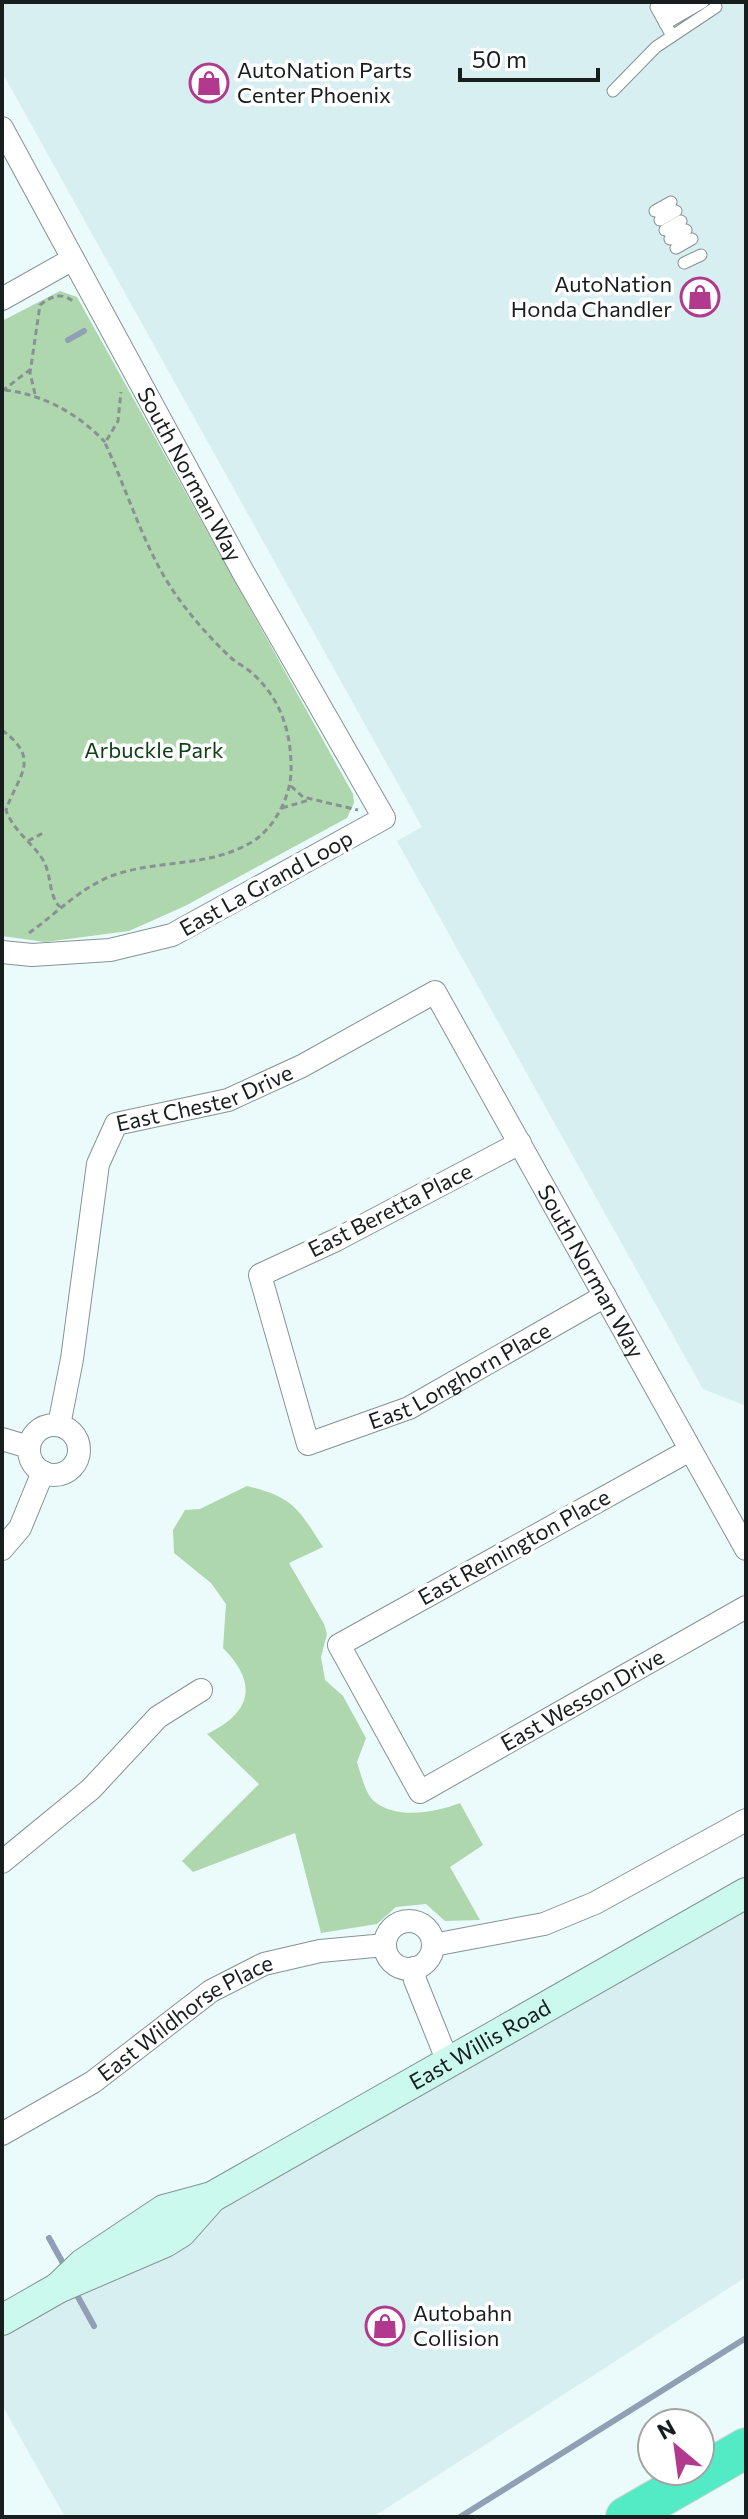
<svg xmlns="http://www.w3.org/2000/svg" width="748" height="2519" viewBox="0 0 748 2519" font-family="Commissioner,sans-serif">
	<rect width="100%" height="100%" fill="#ebfafb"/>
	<!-- built -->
	<path fill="#d7eff1" d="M2,2H746V1406L703,1389L397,841L422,827L2,72Z
		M746,1908V2277L373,2517H65L2,2405V2333L186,2236L223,2209Z"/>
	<!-- green -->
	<path fill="#aed7ae" d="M60,291L77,297L353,794L354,803L347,818L185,906L129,931L45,942L2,936V321Z
		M247,1486C293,1497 298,1508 323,1547L289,1563L324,1624L327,1634L321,1657L325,1680L343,1696L366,1738L357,1762C361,1774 365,1794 375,1802C398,1820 437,1812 460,1803L483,1845L450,1867L480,1920L445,1921L426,1904L396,1907L377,1924L321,1933L295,1833L193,1872L182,1861L259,1784L207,1734C251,1713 259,1684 223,1648L226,1604L211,1583L174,1553L173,1530L185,1510L200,1509Z"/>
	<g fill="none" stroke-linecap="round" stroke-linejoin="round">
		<!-- stream -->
		<path stroke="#909fb4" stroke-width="6" d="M68,340L84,331
			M49,2238L64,2265
			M78,2297L94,2326
			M460,2517L746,2338"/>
		<defs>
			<path id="lane" d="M665,2L656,7L672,36
				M660,14L683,2
				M665,24L703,2
				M613,91L656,47L716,7
				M655,211L671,202
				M660,220L676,211
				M665,230L681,221
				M670,239L686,230
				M676,248L692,239
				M684,263L701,255"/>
			<g id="street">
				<path id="s1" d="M2,128L243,572L384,818L172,935L110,950L32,955L2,952"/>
				<path d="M2,299L73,259"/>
				<path id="s2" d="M520,1143L336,1240L260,1275L308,1444L409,1408L605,1296"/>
				<path id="s3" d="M59,1425L72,1359L98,1164L116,1124L228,1100L302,1066L435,992L746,1549"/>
				<circle cx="54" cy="1450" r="25"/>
				<path d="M2,1439L29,1447"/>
				<path id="s4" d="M690,1450L339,1645L420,1792L746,1607"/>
				<path d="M2,1549L20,1528L43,1472"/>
				<path d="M2,1862L91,1789L158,1717L201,1690"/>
				<circle cx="409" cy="1945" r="24"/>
				<path d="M433,1945L544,1924L595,1903L746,1820"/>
				<path d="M414,1968L415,1980L448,2062"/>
				<path id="s5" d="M2,2134L93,2082L211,1991L264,1964L320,1951L385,1945"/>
			</g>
			<g id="secondary">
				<path id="s6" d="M58,2288L83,2264L164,2210L212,2197L746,1893"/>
				<path d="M2,2320L58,2288L165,2242L181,2232L212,2197"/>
			</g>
			<path id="highway" d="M626,2517L746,2448"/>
		</defs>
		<!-- lane casing -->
		<use href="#lane" stroke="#859394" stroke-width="13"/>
		<!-- street casing -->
		<use href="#street" stroke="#859394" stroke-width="24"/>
		<!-- secondary casing -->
		<use href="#secondary" stroke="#859394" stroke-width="32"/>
		<!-- highway casing -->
		<use href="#highway" stroke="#d5d6d6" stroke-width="42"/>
		<!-- path -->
		<path stroke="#889293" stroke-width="3" stroke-dasharray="6 4" stroke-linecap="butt" d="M5,390C44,395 77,413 105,442
			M2,391L31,369
			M35,394L30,373L40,305C52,296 60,292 73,301
			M2,730C42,760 18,775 6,810C13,831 32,842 43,860C52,875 48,895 60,907
			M291,786L303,797L358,810
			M282,808L309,800
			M28,841L45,832
			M29,933C57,913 81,887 114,875C160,859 212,868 255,840C275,826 290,797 291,773C292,735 282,700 253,674C246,667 236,663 229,656C207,635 187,612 170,586C142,542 127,490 105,443L118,421L121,392"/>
		<!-- lane -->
		<use href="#lane" stroke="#fff" stroke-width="11"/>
		<!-- street -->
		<use href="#street" stroke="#fff" stroke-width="22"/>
		<!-- secondary -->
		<use href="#secondary" stroke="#cbf9ee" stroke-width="30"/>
		<!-- highway -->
		<use href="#highway" stroke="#53ebc5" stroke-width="40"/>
	</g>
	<!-- icons -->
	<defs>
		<symbol id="shop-ring" viewBox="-11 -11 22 22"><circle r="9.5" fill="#fff" stroke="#b23a8e" stroke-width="1.5"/><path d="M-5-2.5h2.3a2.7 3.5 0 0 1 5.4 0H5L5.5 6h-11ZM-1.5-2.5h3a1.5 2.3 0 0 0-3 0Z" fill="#b23a8e"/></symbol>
	</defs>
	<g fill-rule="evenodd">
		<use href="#shop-ring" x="187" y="61" width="44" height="44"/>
		<use href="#shop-ring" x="678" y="275" width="44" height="44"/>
		<use href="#shop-ring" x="363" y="2304" width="44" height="44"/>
	</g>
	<g text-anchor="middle" stroke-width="7" stroke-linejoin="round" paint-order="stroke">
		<!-- poi labels -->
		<g font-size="22" fill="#181d1d" stroke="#fff" text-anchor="start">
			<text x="237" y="78">AutoNation Parts<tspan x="237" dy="25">Center Phoenix</tspan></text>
			<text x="672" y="292" text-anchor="end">AutoNation<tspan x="672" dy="25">Honda Chandler</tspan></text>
			<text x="413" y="2321">Autobahn<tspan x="413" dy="25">Collision</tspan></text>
		</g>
		<!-- street labels -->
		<g font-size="22" fill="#181d1d" stroke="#fff">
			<text dy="8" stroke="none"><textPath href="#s1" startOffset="394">South Norman Way</textPath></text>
			<text transform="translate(266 883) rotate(-29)" y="8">East La Grand Loop</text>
			<text dy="8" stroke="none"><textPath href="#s3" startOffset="400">East Chester Drive</textPath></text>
			<text transform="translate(390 1210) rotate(-27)" y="8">East Beretta Place</text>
			<text dy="8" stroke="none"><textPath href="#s3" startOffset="976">South Norman Way</textPath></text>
			<text dy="8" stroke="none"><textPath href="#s2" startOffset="634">East Longhorn Place</textPath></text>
			<text transform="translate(514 1547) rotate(-29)" y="8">East Remington Place</text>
			<text dy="8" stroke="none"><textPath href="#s4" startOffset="756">East Wesson Drive</textPath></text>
			<text dy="8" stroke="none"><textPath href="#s5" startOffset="218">East Wildhorse Place</textPath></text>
			<text dy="8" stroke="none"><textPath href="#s6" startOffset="490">East Willis Road</textPath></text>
		</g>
		<!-- park labels -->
		<g font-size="22" fill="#104016" stroke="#fff">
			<text x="154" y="758">Arbuckle Park</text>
		</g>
	</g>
	<!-- border -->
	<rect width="748" height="2519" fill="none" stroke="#181d1d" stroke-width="8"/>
	<!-- north arrow -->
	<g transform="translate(676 2447) rotate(331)"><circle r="38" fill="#ffffff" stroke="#a3a5a5" stroke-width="2"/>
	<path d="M0-6L14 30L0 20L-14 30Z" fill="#b23a8e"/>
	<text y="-12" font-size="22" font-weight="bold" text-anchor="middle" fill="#181d1d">N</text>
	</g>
	<!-- scale -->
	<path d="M460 68v12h138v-12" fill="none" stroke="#181d1d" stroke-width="4"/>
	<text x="472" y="68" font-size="24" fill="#181d1d" stroke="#ffffff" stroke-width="6" paint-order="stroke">50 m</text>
</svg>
